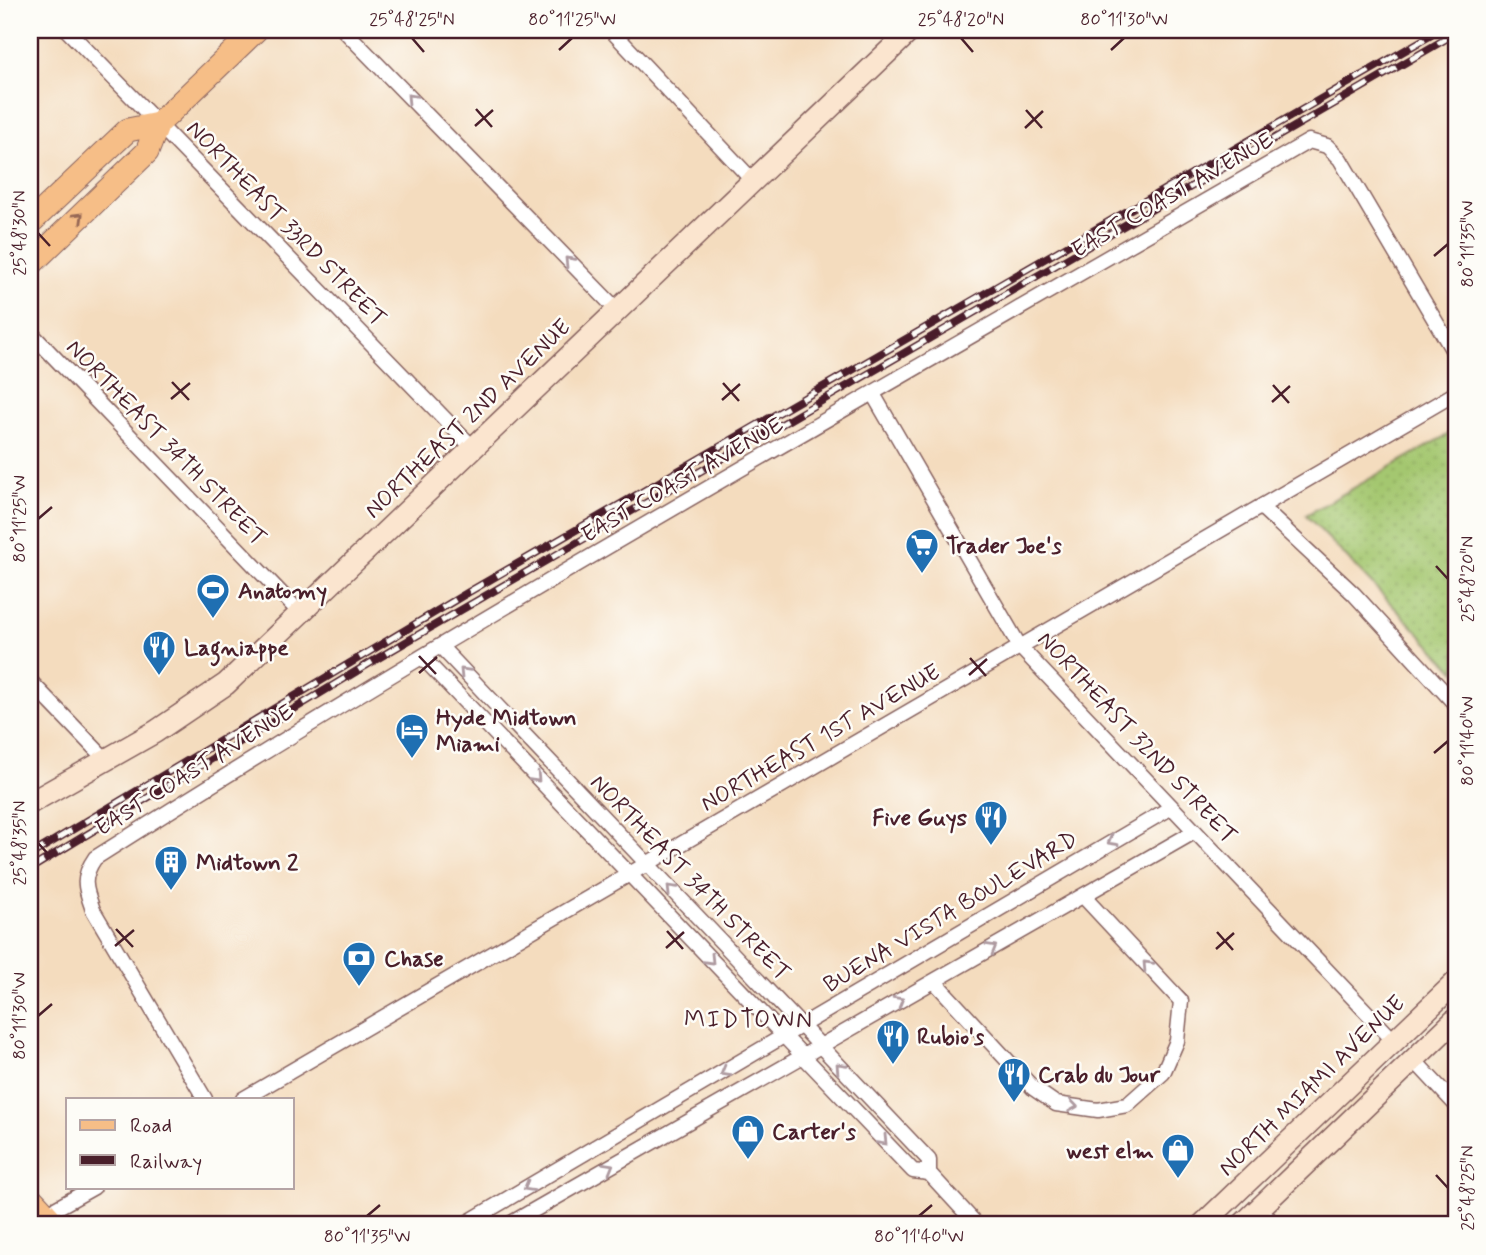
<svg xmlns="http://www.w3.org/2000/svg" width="1486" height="1255" viewBox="0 0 1486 1255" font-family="Mynerve,sans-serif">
	<defs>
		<pattern id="grass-dots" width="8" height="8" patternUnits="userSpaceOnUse" patternTransform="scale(1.75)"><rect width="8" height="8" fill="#a4c770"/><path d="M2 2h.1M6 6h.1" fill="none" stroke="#8faa61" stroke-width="1.8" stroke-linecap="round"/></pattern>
	</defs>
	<rect width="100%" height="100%" fill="#fdfcf7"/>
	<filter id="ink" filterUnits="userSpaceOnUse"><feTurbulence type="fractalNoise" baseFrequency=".0143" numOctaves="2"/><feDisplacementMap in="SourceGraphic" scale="14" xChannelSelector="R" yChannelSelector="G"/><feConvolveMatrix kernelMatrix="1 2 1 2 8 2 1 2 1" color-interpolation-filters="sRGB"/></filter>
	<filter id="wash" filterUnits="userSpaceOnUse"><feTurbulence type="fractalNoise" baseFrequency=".00686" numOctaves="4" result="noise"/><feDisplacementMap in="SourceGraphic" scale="28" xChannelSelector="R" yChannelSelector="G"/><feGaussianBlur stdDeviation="1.57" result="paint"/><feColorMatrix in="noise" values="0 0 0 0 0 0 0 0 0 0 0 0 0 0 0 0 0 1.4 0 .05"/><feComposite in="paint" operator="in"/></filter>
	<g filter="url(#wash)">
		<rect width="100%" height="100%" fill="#f4dcbe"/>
		<!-- grass -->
		<path fill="url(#grass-dots)" stroke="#77734e" stroke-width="2" d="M1456,430V672L1306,515Z"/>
	</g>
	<g filter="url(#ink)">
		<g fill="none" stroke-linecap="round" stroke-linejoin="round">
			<defs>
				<path id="street" d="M67,30L473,448
					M344,30L617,310
					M611,30L753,181
					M30,332L301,614
					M873,394L1020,647L1394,1041
					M1261,507L1354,594L1456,705
					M440,646L929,1160V1173L977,1225
					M422,657L913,1171L929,1173
					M30,681L106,760
					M934,981L1033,1088L1056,1104L1098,1110L1127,1105L1163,1073L1177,1041L1181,1001L1083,896
					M1414,1060L1456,1105
					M205,1099L93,910C85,888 81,878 95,858C492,606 903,377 1309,141L1327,146L1340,159L1456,356
					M243,1099L1456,393
					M1259,1208L1275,1225
					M46,1214L94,1187
					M463,1225L1172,807
					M508,1225L1194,832"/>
				<path id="secondary" d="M30,803L155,732L226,684L911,30
					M1202,1225L1456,982
					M1242,1225L1456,1019"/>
				<path id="primary" d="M30,223L128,130L158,124
					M30,265L147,152L158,124L256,30
					M30,1197L56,1225"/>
			</defs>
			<!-- street casing -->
			<use href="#street" stroke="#86615e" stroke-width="17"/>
			<!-- secondary casing -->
			<use href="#secondary" stroke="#86615e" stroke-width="24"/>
			<!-- primary casing -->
			<use href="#primary" stroke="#86615e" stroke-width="25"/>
			<!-- street -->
			<use href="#street" stroke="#fff" stroke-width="14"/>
			<!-- secondary -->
			<use href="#secondary" stroke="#fbe5cf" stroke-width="21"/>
			<!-- primary -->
			<use href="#primary" stroke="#f6be87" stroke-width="23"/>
			<defs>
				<path id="rail" d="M30,855L467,593L1440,30
					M30,869L380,657L1456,33"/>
			</defs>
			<!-- rail casing -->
			<use href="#rail" stroke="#4a1f2b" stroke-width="8"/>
			<!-- rail -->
			<use href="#rail" stroke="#fdfcf7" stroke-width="5" stroke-dasharray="16" stroke-linecap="butt"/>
		</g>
		<!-- one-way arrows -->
		<defs><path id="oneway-chevron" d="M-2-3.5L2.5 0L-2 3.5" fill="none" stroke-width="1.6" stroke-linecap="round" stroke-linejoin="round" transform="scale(1.75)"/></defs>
		<g stroke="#ae9aa0">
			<use href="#oneway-chevron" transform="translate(411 98) rotate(-134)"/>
			<use href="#oneway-chevron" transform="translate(569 261) rotate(-134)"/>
			<use href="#oneway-chevron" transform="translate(464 672) rotate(-134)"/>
			<use href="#oneway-chevron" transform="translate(536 778) rotate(47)"/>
			<use href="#oneway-chevron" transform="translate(1112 841) rotate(151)"/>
			<use href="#oneway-chevron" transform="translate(671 889) rotate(-134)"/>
			<use href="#oneway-chevron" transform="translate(992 948) rotate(-30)"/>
			<use href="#oneway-chevron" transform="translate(710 960) rotate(46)"/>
			<use href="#oneway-chevron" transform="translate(1147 965) rotate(-133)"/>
			<use href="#oneway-chevron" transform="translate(899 1001) rotate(-30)"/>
			<use href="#oneway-chevron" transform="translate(840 1067) rotate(-133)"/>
			<use href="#oneway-chevron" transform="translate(725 1072) rotate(150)"/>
			<use href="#oneway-chevron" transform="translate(1073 1106) rotate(8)"/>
			<use href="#oneway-chevron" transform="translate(883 1141) rotate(46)"/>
			<use href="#oneway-chevron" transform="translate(609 1167) rotate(-30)"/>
			<use href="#oneway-chevron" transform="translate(528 1187) rotate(150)"/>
		</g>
		<use stroke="#976754" href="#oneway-chevron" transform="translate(79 217) rotate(-44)"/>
	</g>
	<!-- ticks -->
	<path fill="none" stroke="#4a1f2b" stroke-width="2.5" d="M412,38L424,52M961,38L973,52M559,50L572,38M1111,50L1124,38M476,109L492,127M1026,110L1042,128M475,126L493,110M1025,128L1043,111M38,233L50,246M1434,256L1448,244M172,382L189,400M723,383L739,401M1273,385L1289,403M171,399L190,383M722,400L740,384M1272,402L1290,386M38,519L52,507M1436,566L1448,579M419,656L436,674M970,658L986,676M419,673L437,657M969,675L987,659M1434,753L1448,741M38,843L50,856M116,929L133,947M667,931L683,949M1217,932L1233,950M115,946L134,930M666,948L684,932M1216,949L1234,933M38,1016L52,1004M1436,1175L1448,1188M367,1216L380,1205M919,1216L932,1205"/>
	<!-- icons -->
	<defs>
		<symbol id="supermarket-pin" viewBox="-11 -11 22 30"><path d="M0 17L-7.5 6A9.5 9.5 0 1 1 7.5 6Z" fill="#1f6fb2" stroke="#fdfcf7"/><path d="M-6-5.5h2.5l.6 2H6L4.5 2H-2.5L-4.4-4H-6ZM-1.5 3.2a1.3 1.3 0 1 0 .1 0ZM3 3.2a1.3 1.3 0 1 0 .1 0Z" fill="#fff"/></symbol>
		<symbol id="stadium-pin" viewBox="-11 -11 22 30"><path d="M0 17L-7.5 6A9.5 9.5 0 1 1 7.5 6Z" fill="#1f6fb2" stroke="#fdfcf7"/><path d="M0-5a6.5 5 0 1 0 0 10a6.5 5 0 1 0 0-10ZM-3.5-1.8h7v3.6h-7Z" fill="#fff"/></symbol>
		<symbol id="restaurant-pin" viewBox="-11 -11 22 30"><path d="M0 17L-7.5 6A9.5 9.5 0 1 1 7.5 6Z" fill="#1f6fb2" stroke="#fdfcf7"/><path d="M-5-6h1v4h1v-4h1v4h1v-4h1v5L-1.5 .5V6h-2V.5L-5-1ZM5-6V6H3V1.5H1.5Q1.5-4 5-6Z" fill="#fff"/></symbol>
		<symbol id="hotel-pin" viewBox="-11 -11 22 30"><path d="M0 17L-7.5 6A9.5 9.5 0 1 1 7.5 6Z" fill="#1f6fb2" stroke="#fdfcf7"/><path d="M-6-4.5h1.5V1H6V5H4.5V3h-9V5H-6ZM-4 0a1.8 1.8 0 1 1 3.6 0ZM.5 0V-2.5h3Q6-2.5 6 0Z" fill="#fff"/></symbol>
		<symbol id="building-pin" viewBox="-11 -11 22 30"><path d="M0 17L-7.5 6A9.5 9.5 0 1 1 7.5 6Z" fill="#1f6fb2" stroke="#fdfcf7"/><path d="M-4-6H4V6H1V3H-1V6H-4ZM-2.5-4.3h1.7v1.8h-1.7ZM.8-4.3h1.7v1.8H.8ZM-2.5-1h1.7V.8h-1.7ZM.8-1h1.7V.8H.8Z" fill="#fff"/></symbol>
		<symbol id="bank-pin" viewBox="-11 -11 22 30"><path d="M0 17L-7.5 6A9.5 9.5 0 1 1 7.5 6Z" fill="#1f6fb2" stroke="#fdfcf7"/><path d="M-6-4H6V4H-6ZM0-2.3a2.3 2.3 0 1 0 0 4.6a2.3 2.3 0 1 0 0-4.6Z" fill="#fff"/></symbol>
		<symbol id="shop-pin" viewBox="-11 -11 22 30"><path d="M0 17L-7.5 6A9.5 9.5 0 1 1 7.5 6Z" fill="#1f6fb2" stroke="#fdfcf7"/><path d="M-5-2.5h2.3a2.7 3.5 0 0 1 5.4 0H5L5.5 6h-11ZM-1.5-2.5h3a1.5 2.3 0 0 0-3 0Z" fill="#fff"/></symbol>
	</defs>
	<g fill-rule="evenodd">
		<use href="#supermarket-pin" x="903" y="526" width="38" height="52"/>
		<use href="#stadium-pin" x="194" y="571" width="38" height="52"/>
		<use href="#restaurant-pin" x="140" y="628" width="38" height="52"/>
		<use href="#hotel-pin" x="393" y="711" width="38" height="52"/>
		<use href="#restaurant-pin" x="972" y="798" width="38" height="52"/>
		<use href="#building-pin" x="152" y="843" width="38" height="52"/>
		<use href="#bank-pin" x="340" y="939" width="38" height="52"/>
		<use href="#restaurant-pin" x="874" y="1017" width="38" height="52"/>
		<use href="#restaurant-pin" x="995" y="1055" width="38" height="52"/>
		<use href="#shop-pin" x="729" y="1112" width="38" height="52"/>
		<use href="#shop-pin" x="1159" y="1131" width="38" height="52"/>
	</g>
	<g text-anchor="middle" stroke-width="5" stroke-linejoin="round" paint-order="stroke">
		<!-- street labels -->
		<g font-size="23" fill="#4a1f2b" stroke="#fdfcf7">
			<text transform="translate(1172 194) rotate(-30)" y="8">EAST COAST AVENUE</text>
			<text transform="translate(287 223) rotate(46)" y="8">NORTHEAST 33RD STREET</text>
			<text transform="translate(467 418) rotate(-44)" y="8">NORTHEAST 2ND AVENUE</text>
			<text transform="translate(167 442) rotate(46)" y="8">NORTHEAST 34TH STREET</text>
			<text transform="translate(682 479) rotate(-30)" y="8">EAST COAST AVENUE</text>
			<text transform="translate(820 737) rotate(-30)" y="8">NORTHEAST 1ST AVENUE</text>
			<text transform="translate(1138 737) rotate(47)" y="8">NORTHEAST 32ND STREET</text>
			<text transform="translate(194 769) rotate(-32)" y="8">EAST COAST AVENUE</text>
			<text transform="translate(691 877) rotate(46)" y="8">NORTHEAST 34TH STREET</text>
			<text transform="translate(950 911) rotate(-31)" y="8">BUENA VISTA BOULEVARD</text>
			<text transform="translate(1311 1085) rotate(-44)" y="8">NORTH MIAMI AVENUE</text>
		</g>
		<!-- poi labels -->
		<g font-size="23" font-weight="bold" fill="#4a1f2b" stroke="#fdfcf7" text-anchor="start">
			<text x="946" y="553">Trader Joe's</text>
			<text x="238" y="598">Anatomy</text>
			<text x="184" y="655">Lagniappe</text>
			<text x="436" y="725">Hyde Midtown<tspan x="436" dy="26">Miami</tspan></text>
			<text x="967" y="825" text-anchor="end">Five Guys</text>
			<text x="196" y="870">Midtown 2</text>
			<text x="384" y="966">Chase</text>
			<text x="917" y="1044">Rubio's</text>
			<text x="1038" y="1082">Crab du Jour</text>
			<text x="772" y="1139">Carter's</text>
			<text x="1154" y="1158" text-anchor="end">west elm</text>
		</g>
		<!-- neighbourhood labels -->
		<g font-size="24" letter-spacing="2" fill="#4a1f2b" stroke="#fdfcf7">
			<text x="749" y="1027">MIDTOWN</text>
		</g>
	</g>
	<!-- margin -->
	<rect width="1486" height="1255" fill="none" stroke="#fdfcf7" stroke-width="77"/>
	<!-- legend -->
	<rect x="66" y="1098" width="228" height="91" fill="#fdfcf7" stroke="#b5a4a5" stroke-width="2"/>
	<rect x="80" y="1120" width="35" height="10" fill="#f6be87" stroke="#b5a4a5" stroke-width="2"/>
	<text x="130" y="1132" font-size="21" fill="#4a1f2b">Road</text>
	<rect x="80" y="1155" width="35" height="10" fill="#4a1f2b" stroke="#b5a4a5" stroke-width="2"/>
	<text x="130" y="1168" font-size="21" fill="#4a1f2b">Railway</text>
	<rect x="38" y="38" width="1410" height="1178" fill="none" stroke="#4a1f2b" stroke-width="2.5"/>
	<g font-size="18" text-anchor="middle" fill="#4a1f2b">
		<text x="412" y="25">25°48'25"N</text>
		<text x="572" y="25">80°11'25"W</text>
		<text x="961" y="25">25°48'20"N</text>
		<text x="1124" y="25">80°11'30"W</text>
		<text transform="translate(19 233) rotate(-90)" y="6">25°48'30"N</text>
		<text transform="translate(1467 244) rotate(-90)" y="6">80°11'35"W</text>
		<text transform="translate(19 519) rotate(-90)" y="6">80°11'25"W</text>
		<text transform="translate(1467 579) rotate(-90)" y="6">25°48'20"N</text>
		<text transform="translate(1467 741) rotate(-90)" y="6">80°11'40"W</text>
		<text transform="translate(19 843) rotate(-90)" y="6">25°48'35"N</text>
		<text transform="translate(19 1016) rotate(-90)" y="6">80°11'30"W</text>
		<text transform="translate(1467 1188) rotate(-90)" y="6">25°48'25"N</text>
		<text x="367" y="1242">80°11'35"W</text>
		<text x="919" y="1242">80°11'40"W</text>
	</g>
</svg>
